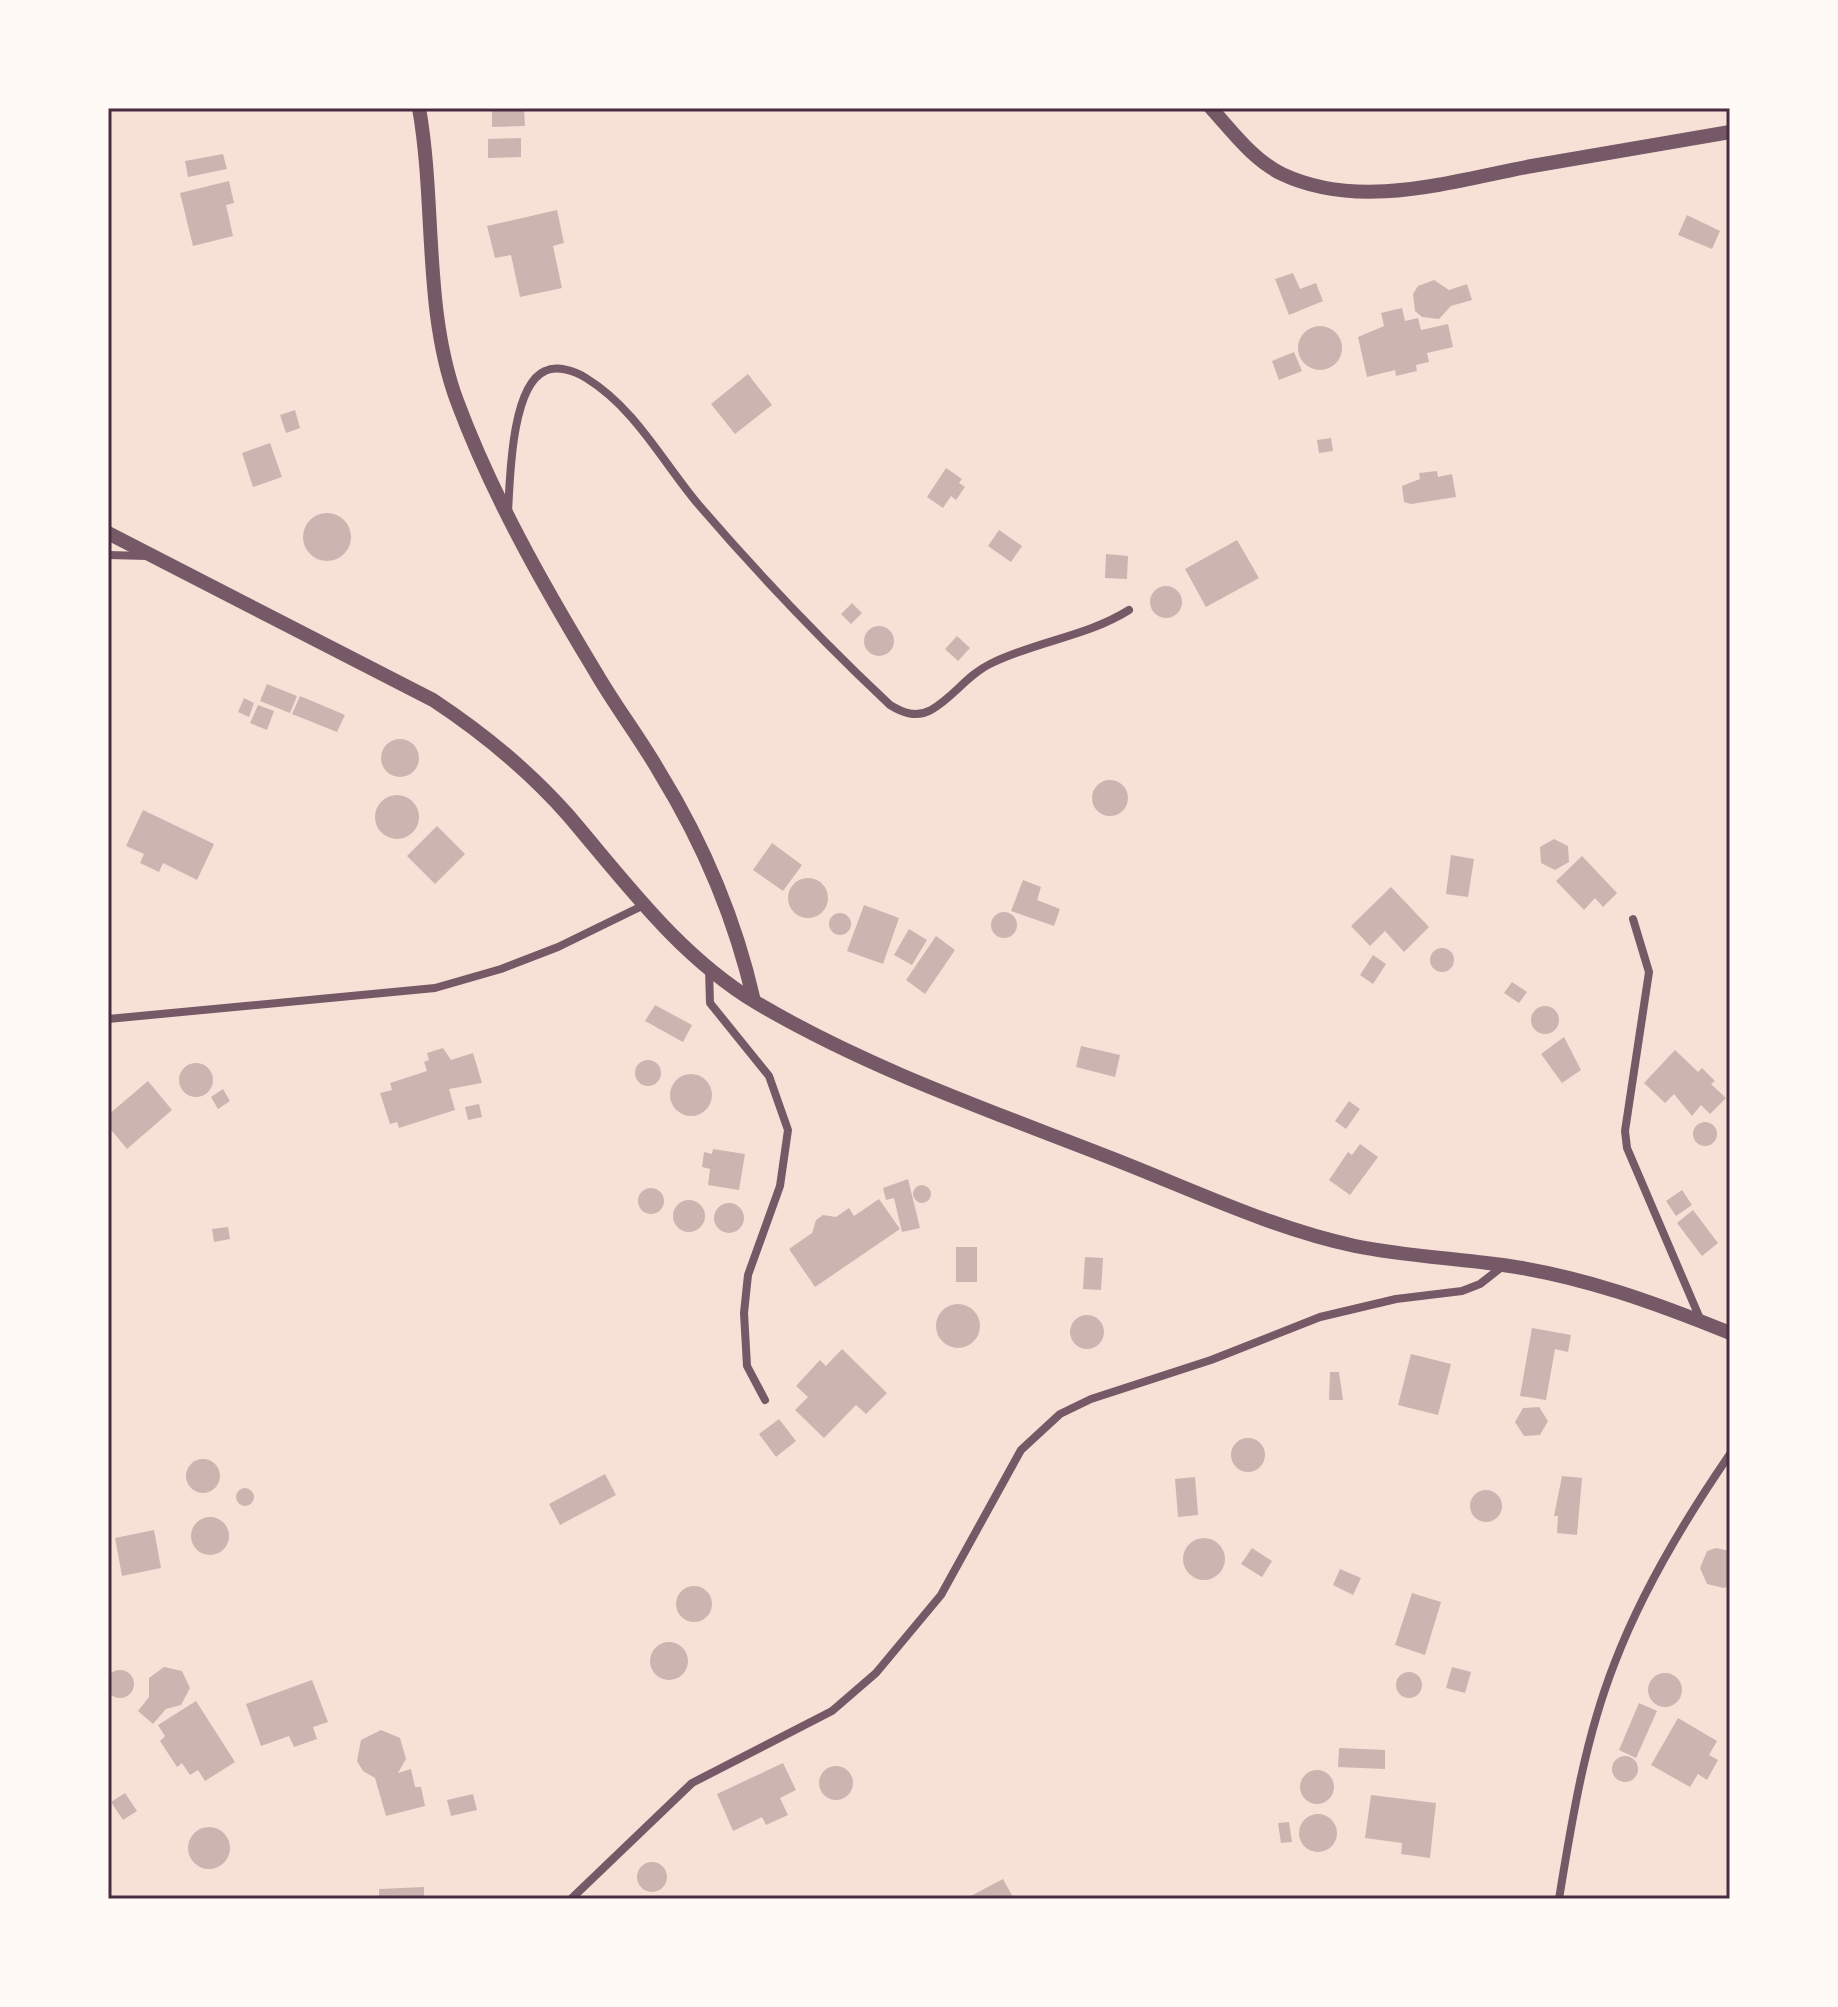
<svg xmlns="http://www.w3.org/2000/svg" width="1838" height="2007" viewBox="0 0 1838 2007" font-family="Figtree,sans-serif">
	<rect width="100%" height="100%" fill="#f7e1d7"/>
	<!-- building -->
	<path fill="#ccb4b1" d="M492,108H524L525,126L492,127Z
		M521,138V157L488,158V139Z
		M223,154L227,169L188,177L185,161Z
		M229,181L234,203L226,205L233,236L193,246L180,193Z
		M557,210L564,243L553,246L562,288L520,297L511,255L495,258L487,226Z
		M1687,215L1720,231L1712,249L1678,235Z
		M1293,273L1300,289L1316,283L1323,301L1289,315L1275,279Z
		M1434,280L1449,290L1467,284L1472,300L1451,306L1439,319L1422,317L1415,311L1413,294L1418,286Z
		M1402,308L1405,321L1418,318L1421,330L1448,324L1453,347L1427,353L1429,362L1416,365L1417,371L1396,376L1395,370L1367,377L1358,337L1384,326L1381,313Z
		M1298 348a22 22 0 1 1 44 0a22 22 0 1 1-44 0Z
		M1294,352L1302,371L1279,380L1272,361Z
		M748,374L772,405L735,434L711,404Z
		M295,410L300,428L286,433L280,415Z
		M1331,438L1333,451L1319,453L1317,440Z
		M270,443L282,477L253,487L242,453Z
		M946,468L962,479L959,483L965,487L956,500L951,496L943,508L927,497Z
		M1437,471L1438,477L1452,474L1456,497L1411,504L1404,502L1402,486L1420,479L1419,473Z
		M303 537a24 24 0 1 1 48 0a24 24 0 1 1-48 0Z
		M999,530L1022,546L1011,562L988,546Z
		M1237,540L1259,578L1206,607L1185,569Z
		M1106,554L1128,556L1127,579L1105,578Z
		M1150 602a16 16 0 1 1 32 0a16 16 0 1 1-32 0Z
		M852,603L862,613L851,624L841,614Z
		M864 641a15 15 0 1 1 30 0a15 15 0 1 1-30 0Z
		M957,636L970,648L958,661L945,649Z
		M267,684L297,696L290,713L260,701Z
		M300,696L345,715L337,732L292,714Z
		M244,698L254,703L249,717L238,712Z
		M258,705L274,711L267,730L250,723Z
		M381 758a19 19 0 1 1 38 0a19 19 0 1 1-38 0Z
		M1092 798a18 18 0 1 1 36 0a18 18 0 1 1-36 0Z
		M375 817a22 22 0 1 1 44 0a22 22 0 1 1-44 0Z
		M143,810L214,844L197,880L163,863L159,872L140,863L144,854L126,846Z
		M437,826L465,854L435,884L407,856Z
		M1554,839L1568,846L1569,862L1555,870L1541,863L1540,847Z
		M772,843L802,865L783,891L753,870Z
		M1451,855L1474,859L1468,897L1446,894Z
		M1582,856L1617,893L1603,907L1595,898L1584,910L1556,881Z
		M788 898a20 20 0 1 1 40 0a20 20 0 1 1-40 0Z
		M1023,880L1041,887L1037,900L1060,909L1054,926L1011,911Z
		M1391,887L1429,927L1404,952L1385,931L1370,946L1351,926Z
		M864,905L899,918L883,964L847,951Z
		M991 925a13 13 0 1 1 26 0a13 13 0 1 1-26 0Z
		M829 924a11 11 0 1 1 22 0a11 11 0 1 1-22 0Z
		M909,929L927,940L912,965L894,955Z
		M936,936L955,950L925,994L906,980Z
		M1430 960a12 12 0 1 1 24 0a12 12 0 1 1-24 0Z
		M1373,955L1386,964L1373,984L1360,975Z
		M1512,982L1527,992L1519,1003L1504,993Z
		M655,1005L692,1025L683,1042L645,1021Z
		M1531 1020a14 14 0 1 1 28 0a14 14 0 1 1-28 0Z
		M1564,1037L1581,1070L1562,1083L1541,1054Z
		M1081,1046L1120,1055L1115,1077L1076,1067Z
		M443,1048L451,1060L473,1053L482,1083L449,1089L455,1110L399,1128L397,1122L390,1124L380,1093L392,1090L390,1083L427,1071L424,1062L429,1060L427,1053Z
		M1675,1050L1698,1072L1702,1068L1715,1081L1711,1084L1726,1098L1710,1114L1701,1105L1692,1116L1674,1094L1665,1103L1644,1083Z
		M635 1073a13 13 0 1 1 26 0a13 13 0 1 1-26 0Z
		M179 1080a17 17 0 1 1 34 0a17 17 0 1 1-34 0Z
		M670 1095a21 21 0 1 1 42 0a21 21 0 1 1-42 0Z
		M148,1081L172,1110L127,1149L108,1126V1115Z
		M223,1089L230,1101L218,1109L211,1097Z
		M1349,1101L1360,1109L1346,1129L1335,1121Z
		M479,1104L482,1117L468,1120L465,1107Z
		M1693 1134a12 12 0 1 1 24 0a12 12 0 1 1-24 0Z
		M1360,1144L1378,1157L1350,1195L1329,1180L1348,1152L1352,1155Z
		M713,1149L745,1154L739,1190L708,1185L710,1169L702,1167L704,1152L712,1154Z
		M908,1179L920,1228L902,1232L894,1198L886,1200L883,1188Z
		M913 1194a9 9 0 1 1 18 0a9 9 0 1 1-18 0Z
		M638 1201a13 13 0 1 1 26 0a13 13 0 1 1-26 0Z
		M1682,1190L1692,1205L1676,1216L1666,1201Z
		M879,1199L900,1229L815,1287L789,1249L812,1233L816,1220L823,1215L836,1217L849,1208L854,1216Z
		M673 1216a16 16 0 1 1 32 0a16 16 0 1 1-32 0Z
		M714 1218a15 15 0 1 1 30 0a15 15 0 1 1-30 0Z
		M1693,1210L1718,1243L1702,1256L1677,1223Z
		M228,1227L230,1239L214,1242L212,1229Z
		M956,1247H977V1282H956Z
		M1085,1257L1103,1258L1101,1290L1083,1289Z
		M936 1326a22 22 0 1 1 44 0a22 22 0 1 1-44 0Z
		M1070 1332a17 17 0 1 1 34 0a17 17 0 1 1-34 0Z
		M1532,1328L1571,1335L1568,1352L1555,1349L1546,1400L1520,1396Z
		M842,1349L887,1393L866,1414L856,1405L824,1438L795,1410L808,1397L796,1386L820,1360L826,1366Z
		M1411,1354L1451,1364L1438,1415L1398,1405Z
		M1330,1372H1339L1343,1400H1329Z
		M1539,1407L1548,1421L1540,1435L1524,1436L1515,1422L1523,1408Z
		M779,1419L796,1441L776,1457L759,1434Z
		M1231 1455a17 17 0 1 1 34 0a17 17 0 1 1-34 0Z
		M186 1476a17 17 0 1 1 34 0a17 17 0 1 1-34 0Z
		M605,1474L616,1495L560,1525L549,1504Z
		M1562,1476L1582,1478L1577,1535L1557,1533L1558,1516H1554Z
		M1195,1477L1198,1515L1178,1517L1175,1479Z
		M236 1497a9 9 0 1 1 18 0a9 9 0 1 1-18 0Z
		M1470 1506a16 16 0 1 1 32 0a16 16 0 1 1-32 0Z
		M191 1536a19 19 0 1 1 38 0a19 19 0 1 1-38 0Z
		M154,1530L161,1568L122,1576L115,1538Z
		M1183 1559a21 21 0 1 1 42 0a21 21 0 1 1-42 0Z
		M1252,1548L1272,1561L1262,1577L1241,1564Z
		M1716,1548L1730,1551V1585L1724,1588L1707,1584L1700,1568L1707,1551Z
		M1340,1569L1361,1578L1353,1595L1333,1585Z
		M676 1604a18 18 0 1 1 36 0a18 18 0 1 1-36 0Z
		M1412,1593L1441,1602L1425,1655L1395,1645Z
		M650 1661a19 19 0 1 1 38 0a19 19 0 1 1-38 0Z
		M164,1667L182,1671L190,1688L181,1705L166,1709L153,1724L138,1711L149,1697V1678Z
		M1452,1667L1471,1672L1465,1693L1446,1688Z
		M106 1684a14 14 0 1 1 28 0a14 14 0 1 1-28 0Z
		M1396 1685a13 13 0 1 1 26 0a13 13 0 1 1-26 0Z
		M1648 1690a17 17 0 1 1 34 0a17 17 0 1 1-34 0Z
		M312,1680L328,1722L313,1727L317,1739L294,1747L289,1736L261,1746L246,1704Z
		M196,1701L235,1762L205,1781L198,1770L190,1775L182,1763L177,1767L160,1741L165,1736L158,1725Z
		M1639,1703L1657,1711L1636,1758L1619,1750Z
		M1678,1718L1717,1741L1709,1755L1718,1760L1707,1780L1698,1774L1690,1787L1651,1765Z
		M381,1730L400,1738L406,1759L398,1773L411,1769L415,1787H421L425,1806L386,1816L375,1778L363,1771L357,1761L361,1740Z
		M1339,1748L1385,1750V1769L1338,1767Z
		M1612 1769a13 13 0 1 1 26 0a13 13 0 1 1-26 0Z
		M783,1763L796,1790L780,1798L788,1815L766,1825L762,1817L733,1831L717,1794Z
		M819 1783a17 17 0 1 1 34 0a17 17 0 1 1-34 0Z
		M1300 1787a17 17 0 1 1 34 0a17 17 0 1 1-34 0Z
		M125,1793L137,1811L123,1820L111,1802Z
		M473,1794L477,1810L451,1816L447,1800Z
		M1371,1795L1436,1803L1430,1858L1401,1854L1402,1843L1365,1838Z
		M1299 1833a19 19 0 1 1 38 0a19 19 0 1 1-38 0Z
		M1289,1822L1292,1842L1281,1843L1278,1823Z
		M188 1848a21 21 0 1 1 42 0a21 21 0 1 1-42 0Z
		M637 1877a15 15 0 1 1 30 0a15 15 0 1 1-30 0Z
		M1003,1879L1014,1899H965Z
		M424,1887V1899H379V1889Z"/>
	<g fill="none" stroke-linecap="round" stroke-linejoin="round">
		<!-- minor -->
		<path stroke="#755966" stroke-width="8" d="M508,512C510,480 511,386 545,371C557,365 575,371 586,378C635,408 662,461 698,504C759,575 822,641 890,705C903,713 916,718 931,710C953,698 967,675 990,664C1036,641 1086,637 1129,610
			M108,555L148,556
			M1633,919L1649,972L1625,1131L1627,1148L1701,1321
			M709,969L710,1003L769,1076L788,1130L780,1186L748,1275L744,1313L747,1366L765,1400
			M108,1019L435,988L501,969L558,947L642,906
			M571,1899L692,1783L832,1711L876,1673L941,1595L1021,1450L1060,1414L1091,1399L1211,1360L1320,1317L1396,1299L1462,1291L1480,1284L1503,1266
			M1559,1899C1572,1819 1585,1738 1615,1662C1643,1589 1686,1518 1730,1454"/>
		<!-- tertiary -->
		<path stroke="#755966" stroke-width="14" d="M419,108C436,204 423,309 457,401C492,495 543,585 595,671C615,706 640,738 660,773C703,843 736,922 754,1001
			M1211,108C1232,131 1253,160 1282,174C1360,211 1452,181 1532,166C1598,155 1664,143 1730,132
			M108,533L433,700C483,733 528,770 568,815C626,883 679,956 757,1003C867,1068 991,1111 1111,1158C1191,1189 1271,1228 1355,1246C1404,1256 1454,1258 1503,1265C1582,1276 1656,1303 1730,1333"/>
	</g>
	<!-- border -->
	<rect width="1838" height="2007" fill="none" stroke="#fffaf5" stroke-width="220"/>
	<rect x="110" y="110" width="1618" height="1787" fill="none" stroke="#4a2c40" stroke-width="3"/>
</svg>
